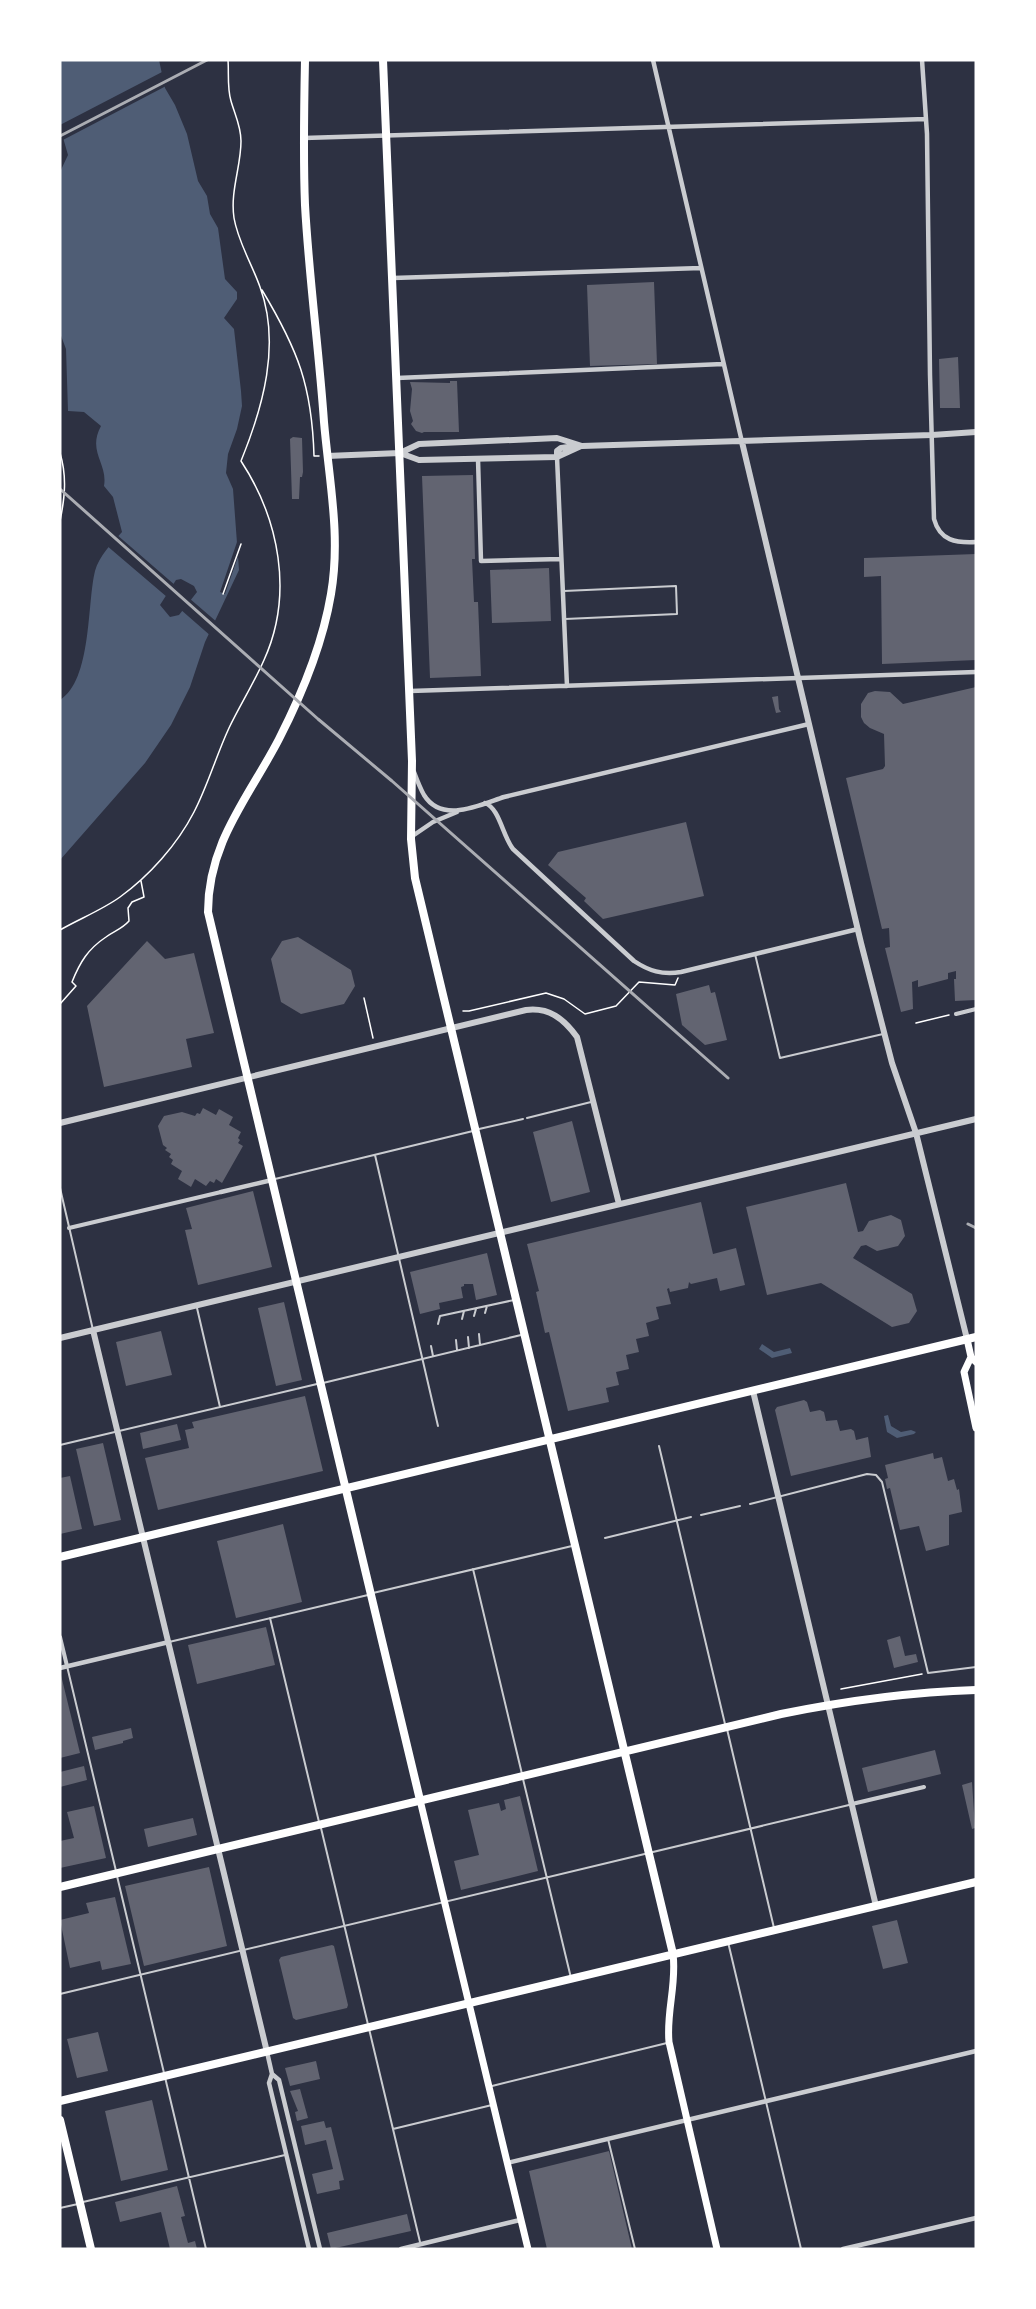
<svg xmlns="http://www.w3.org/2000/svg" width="1036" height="2309" viewBox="0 0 1036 2309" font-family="'Roboto Serif',serif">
	<rect width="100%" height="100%" fill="#2d3142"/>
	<!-- water -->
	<path fill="#4f5d75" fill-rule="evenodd" d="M60,60H159L165,88L175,105L187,134L198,181L207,196L210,214L218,228L225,279L237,292V299L224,318L234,329L241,391L242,406L237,429L228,454L226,473L233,489L239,570L205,642L190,687L171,725L145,763L60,860V700C92,680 87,603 95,571C99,556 112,543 122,532L113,497L104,486C108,463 87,452 101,426L84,412L68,411L66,349L60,333V172L68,155L60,127ZM181,579L194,586L197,592L179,615L170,617L160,605L176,580Z
		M762,1344L774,1352L790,1348L792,1353L772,1358L759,1349Z
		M888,1415L891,1426L901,1432L911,1430L916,1432L914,1434L897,1438L887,1432L884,1416Z"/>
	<!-- pier -->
	<path fill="#2d3142" d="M164,71L168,85L61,141L60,125Z
		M116,534L176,586L167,597L106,545Z
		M237,542L240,543V551L225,594L220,592Z
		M189,598L218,623L212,637L180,609Z"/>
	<!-- building -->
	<path fill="#626471" d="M654,282L657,364L590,366L587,285Z
		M958,357L960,408H940L939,359Z
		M450,381H457L459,432H424L422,433L416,431L411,424L413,421L410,411L412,389L410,382L450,383Z
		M293,437L302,438L303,472L302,477H300L299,499H292L290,439Z
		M473,475L475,559H472L474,602H478L481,676L430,678L422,476Z
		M976,554V660L882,664L881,576L864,577V558Z
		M549,568L551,621L492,623L490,570Z
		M976,687V1000L955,1001L954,979H956V971L948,973V979L918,987V980L912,982L913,1009L901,1012L885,948L890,947L889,928L882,929L846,778L883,769L885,766L884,734L870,728L864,723L861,717V704L868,693L875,691L890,692L903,704Z
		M778,696L779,709L781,712L776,713L772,697Z
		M686,822L704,896L603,919L584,901L586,898L548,865L558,852Z
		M298,937L351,970L355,986L344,1004L301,1014L281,1002L271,959L282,941Z
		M147,941L165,959L194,953L214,1033L186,1039L192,1067L104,1087L87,1006Z
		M709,985L711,993L715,992L727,1040L705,1045L682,1025L676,994Z
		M203,1108L216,1115L219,1109L233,1117L229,1125L241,1132L238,1138L240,1140L238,1143L243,1146L222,1183L216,1179L214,1183L210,1181L206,1186L195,1179L191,1187L178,1179L182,1171L171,1164L173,1160L169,1157L171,1154L165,1150L167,1148L163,1145L158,1126L164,1116L182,1112L195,1116L197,1113L200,1114Z
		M572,1121L590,1192L551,1202L533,1132Z
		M846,1183L858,1232L863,1231L869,1221L891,1215L901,1220L905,1236L898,1246L877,1251L866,1245L861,1246L853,1258L912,1294L917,1311L909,1323L892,1327L821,1283L767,1295L746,1207Z
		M253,1191L272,1267L198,1285L185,1230L192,1229L186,1208Z
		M701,1202L713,1254L736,1248L745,1285L720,1291L717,1278L691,1284L689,1282L688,1288L670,1292L669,1288L667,1289L671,1304L656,1307L659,1319L646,1323L649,1336L636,1339L639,1352L626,1355L629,1369L616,1372L619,1385L606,1388L609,1402L568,1411L549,1332L545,1333L536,1292L539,1291L527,1244Z
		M487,1253L497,1295L476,1300L473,1284H464V1286L461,1287L463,1298L439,1303L440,1309L420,1314L410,1272Z
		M284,1302L302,1380L276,1386L258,1308Z
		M161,1331L172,1375L126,1386L116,1342Z
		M305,1396L323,1471L158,1510L145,1458L189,1448L185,1430L194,1428L192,1422Z
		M804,1400L807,1402L810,1412L820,1410L824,1412L826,1421L837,1420L840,1431L851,1429L854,1431L856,1440L868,1437L871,1457L791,1476L775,1410L777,1407Z
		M177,1424L181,1440L143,1449L140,1433Z
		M103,1443L121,1520L94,1526L76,1449Z
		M933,1453L934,1459L942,1457L948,1481L954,1479L957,1490L959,1489L962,1512L949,1515V1545L926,1551L919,1526L900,1530L890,1488L887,1489L885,1479L888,1478L885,1465Z
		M70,1476L82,1529L60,1534V1478Z
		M283,1524L302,1602L236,1618L217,1541Z
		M266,1627L275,1665L197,1684L188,1645Z
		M900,1636L905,1656L916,1654L918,1662L894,1668L887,1640Z
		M60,1671L80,1753L60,1758Z
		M131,1728L133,1738L123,1741V1743L95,1750L92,1737Z
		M935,1750L941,1774L868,1792L862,1768Z
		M84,1766L87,1780L60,1787V1772Z
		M972,1782L975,1828L972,1829L962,1785Z
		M520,1796L538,1871L461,1890L454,1861L479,1855L468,1810L499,1803L501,1811L506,1809L504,1800Z
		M94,1806L106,1858L60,1868V1841L74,1838L67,1812Z
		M193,1818L197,1835L148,1847L144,1829Z
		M209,1867L227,1946L144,1966L125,1886Z
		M115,1897L131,1964L102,1970L100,1961L70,1968L60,1920L89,1913L86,1903Z
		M897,1920L908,1963L883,1969L872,1926Z
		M332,1945L334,1946L348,2005L347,2008L296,2020L293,2018L279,1960L281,1957Z
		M98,2032L108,2071L77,2078L67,2039Z
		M316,2061L320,2079L290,2086L285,2068Z
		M300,2089L308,2118L297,2121L295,2112L298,2111L290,2091Z
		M152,2100L168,2170L121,2181L105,2111Z
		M324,2121L326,2128L331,2127L344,2180L339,2181L340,2189L317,2194L312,2174L333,2169L326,2140L305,2145L301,2126Z
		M609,2151L632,2249H547L529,2171Z
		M177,2186L185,2216L181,2217L188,2243L195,2241L197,2249H170L161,2212L120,2222L115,2202Z
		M407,2214L411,2231L331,2249L327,2233Z"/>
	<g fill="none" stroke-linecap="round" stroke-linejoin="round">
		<!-- path -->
		<path stroke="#fff" stroke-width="1.5" d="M262,290C298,350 312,386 314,456H319
			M60,453C67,476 65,497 60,521
			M223,594L241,544
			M60,930C79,919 102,910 120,897C149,876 177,845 194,812C208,785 216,756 229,728C240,705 254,683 264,660C294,594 279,519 241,461C263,407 281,344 260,287C252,264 238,242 234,218C230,191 241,167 241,141C241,126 235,115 231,101C227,88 229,73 228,60
			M364,998L373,1038
			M60,1004L76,986L72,982C80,962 88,949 106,937C114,931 122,929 129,921L128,908L132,902L144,897L141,881
			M463,1011H469L546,993L564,999L585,1014L616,1006L639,982L675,985L678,978
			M916,1023L949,1015
			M841,1689L922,1674"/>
		<!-- service -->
		<path stroke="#caccd0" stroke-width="2" d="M564,591L676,586L677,614L565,619
			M755,954L780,1058L883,1034
			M527,1118L591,1102
			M479,1129L523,1119
			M375,1155L438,1426
			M275,1179L473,1131
			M60,1188L93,1330
			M197,1308L220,1407
			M485,1313L487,1306
			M474,1316L476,1309
			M462,1319L464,1311
			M438,1324L440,1316L514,1300
			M479,1334L480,1345
			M468,1337L469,1348
			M456,1340L457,1350
			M431,1346L433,1356
			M323,1383L521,1335
			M60,1445L317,1384
			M659,1446L725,1724
			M750,1504L867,1474L876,1475L882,1482L928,1673L976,1667
			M701,1515L740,1506
			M605,1538L691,1517
			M473,1569L522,1774
			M373,1593L572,1546
			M270,1618L319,1822
			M169,1642L368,1595
			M67,1666L116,1871
			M727,1729L774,1928
			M523,1779L571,1978
			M321,1828L420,2242
			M117,1876L206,2249
			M728,1942L801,2249
			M60,1994L849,1805
			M492,2086L667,2043
			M393,2129L492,2105
			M608,2139L635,2249
			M83,2202L285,2155
			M60,2208L78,2204"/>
		<!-- pedestrian -->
		<path stroke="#caccd0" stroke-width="4" d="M956,1014L976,1009
			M69,1228L221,1192
			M60,1637L67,1666
			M852,1804L924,1787"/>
		<!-- minor -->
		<path stroke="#caccd0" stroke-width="4.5" d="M653,60L742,442
			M922,60L927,134L930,375L934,519C940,541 956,543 976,542
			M304,138L926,119
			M393,278L701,268
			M397,378L723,364
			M557,457L567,686
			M478,459L481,561L561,559
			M410,691L976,672
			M414,772C417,780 420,788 424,795C442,824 480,805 504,797L809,724
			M485,803C500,809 502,835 513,849L634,961C649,971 662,975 681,972L858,929
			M411,837L433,822L457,812
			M221,1192L272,1180
			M60,1668L169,1642
			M267,2052L272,2074L279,2080L320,2249
			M272,2074L269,2083L309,2249
			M507,2163L976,2051
			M401,2249L520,2220
			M843,2249L976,2218"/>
		<!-- tertiary -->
		<path stroke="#caccd0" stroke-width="6" d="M742,442L861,943L892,1063L916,1133L967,1339
			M400,453L419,444L557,438L582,446L932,435L976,432
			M327,456L400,453L419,460L557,457L581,446
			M557,457V451L561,448L575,446
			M60,1123L526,1010C549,1007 564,1019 577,1037L619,1204
			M93,1330L267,2052
			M60,1338L976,1119
			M753,1391L876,1906"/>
		<!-- secondary -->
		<path stroke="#fff" stroke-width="7" d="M967,1339L971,1357L976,1362
			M971,1357L964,1372L976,1428
			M420,1800L528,2249
			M673,1954C677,1984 666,2012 669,2042L717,2249"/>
		<!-- primary -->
		<path stroke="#fff" stroke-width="8" d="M305,60C304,108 303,157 305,205C309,278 319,350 324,422C329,480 341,536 331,594C323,642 301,696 279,739C249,797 208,842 208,912L420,1800
			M383,60L412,761L411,839L415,878L673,1954
			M60,1557L976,1337
			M60,1887L781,1714C845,1701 911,1692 976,1690
			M60,2101L976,1882
			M60,2120L91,2249"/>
		<!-- rail -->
		<path stroke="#abadb3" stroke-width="3" d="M60,136L207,60
			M60,489L318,719L392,781L728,1078
			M968,1224L976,1228"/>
	</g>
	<!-- border -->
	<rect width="1036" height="2309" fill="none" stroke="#ffffff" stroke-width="123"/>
</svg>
